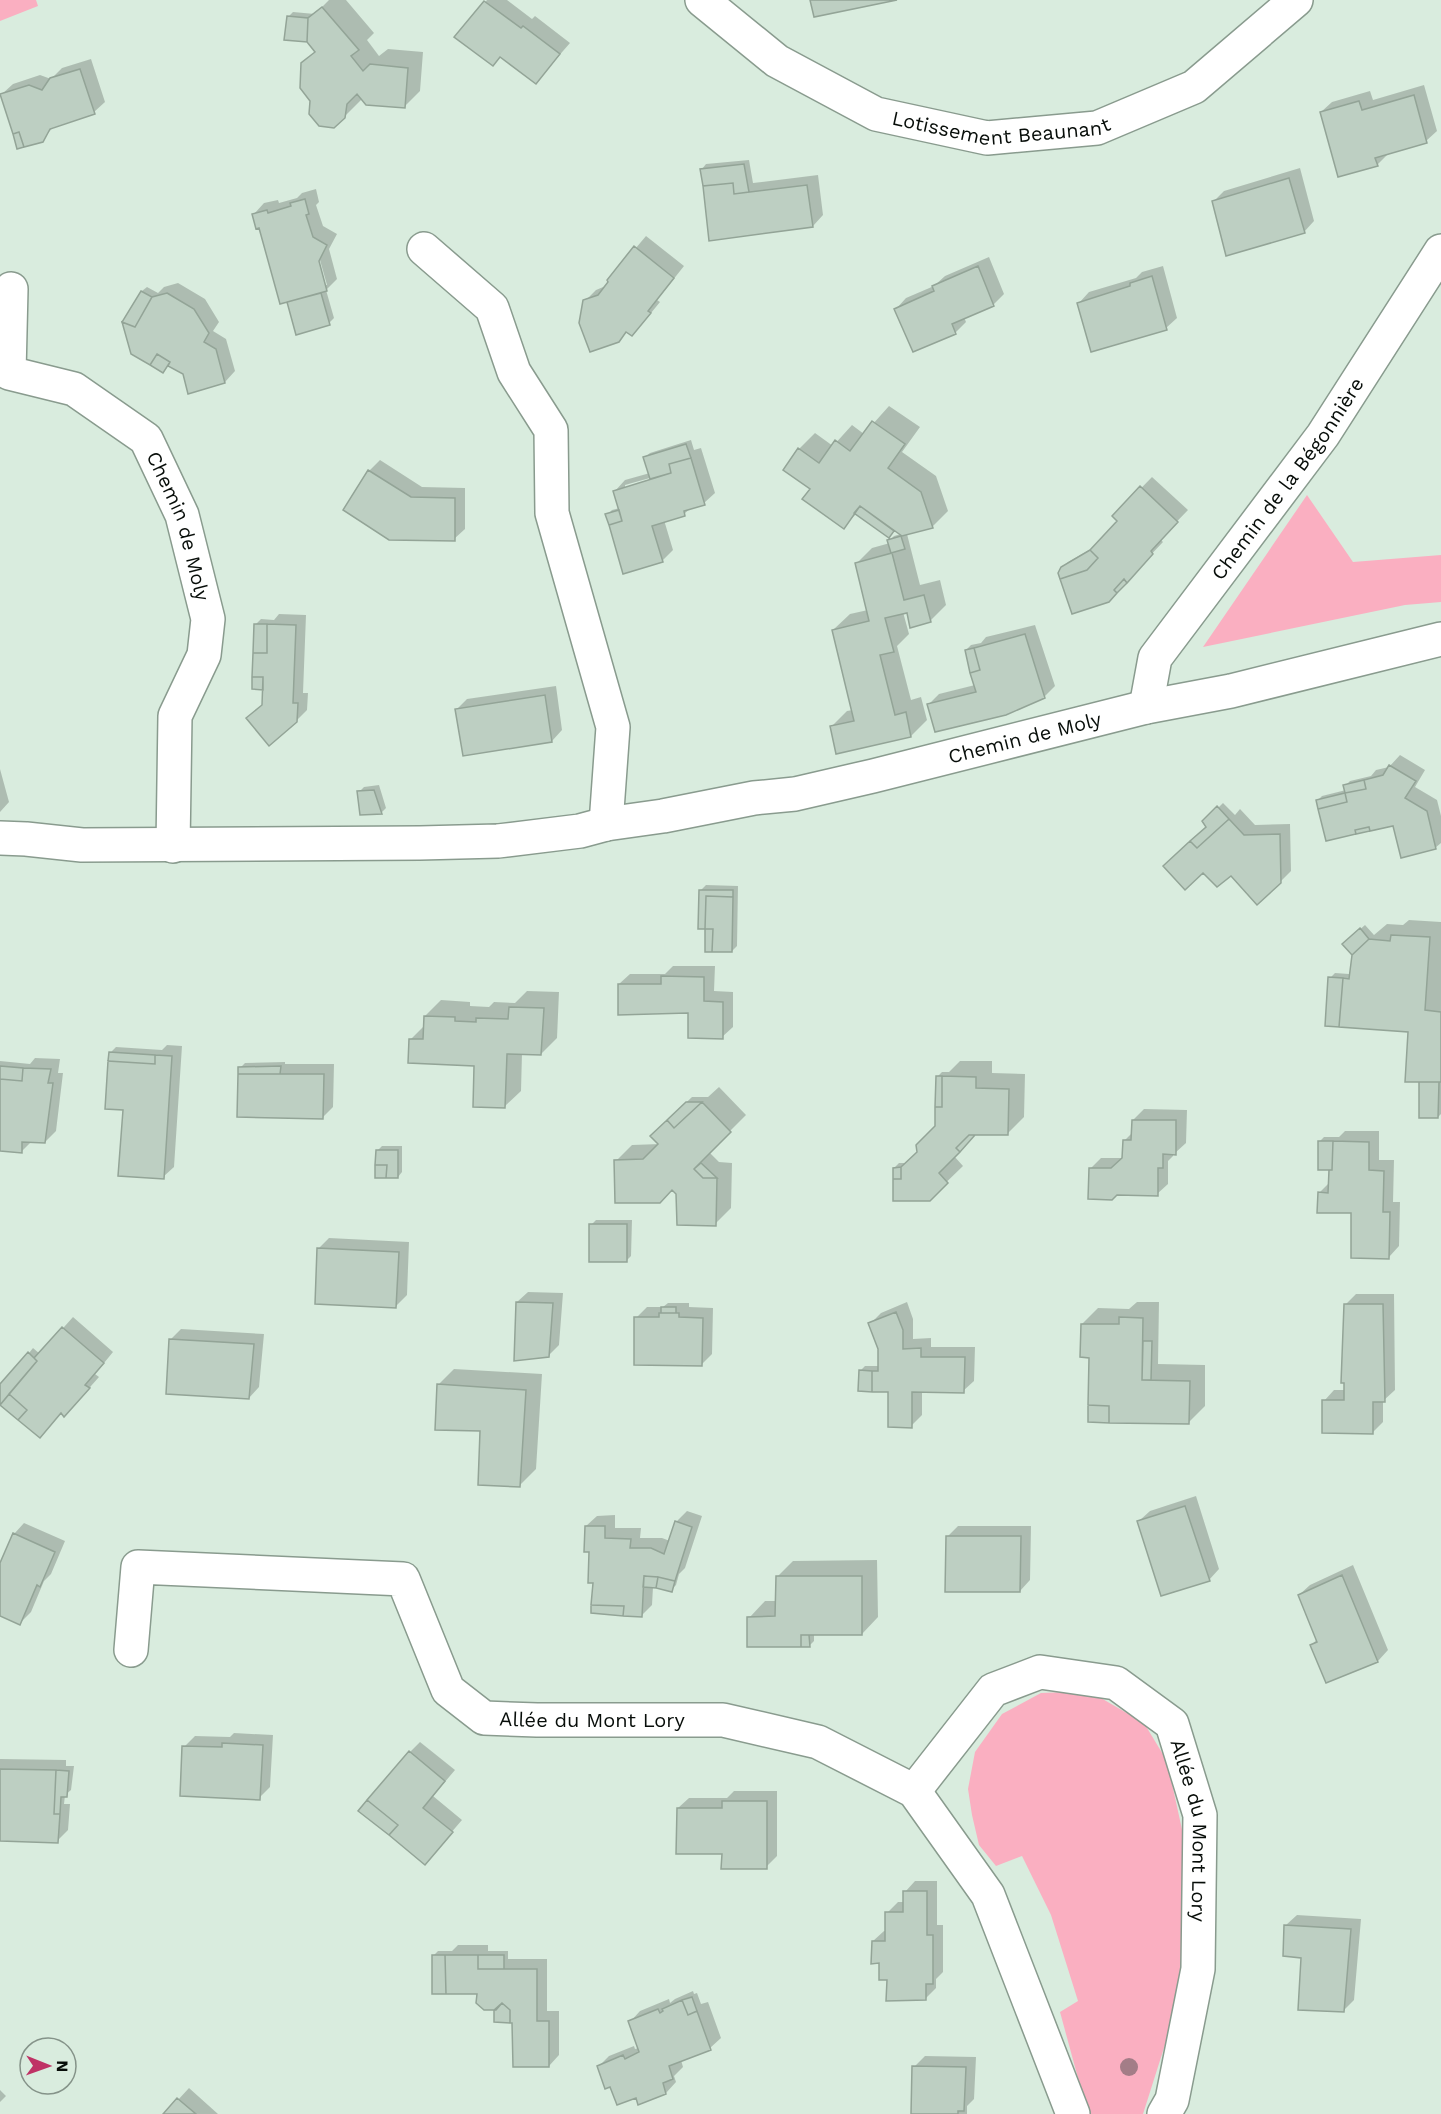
<svg xmlns="http://www.w3.org/2000/svg" width="1441" height="2114" viewBox="0 0 1441 2114" font-family="'Work Sans',sans-serif">
	<rect width="100%" height="100%" fill="#d9ecde"/>
	<!-- green -->
	<path fill="#faafc1" d="M0,0H36L38,6L0,21Z
		M1307,495L1353,562L1441,555V602L1405,605L1203,647Z
		M1068,1692L1094,1694L1144,1723L1167,1761L1183,1834L1182,1964L1176,2010L1143,2114H1090L1078,2078L1060,2012L1078,2001L1051,1915L1022,1856L996,1866L979,1845L972,1815L968,1789L975,1752L1002,1714L1041,1693Z"/>
	<!-- shadow -->
	<path fill="#0003" fill-rule="evenodd" d="M329,0H346L374,33L367,40L379,56L388,49L423,52L420,91L404,107L361,96V100L344,117L311,100L303,64L316,51L288,17L293,12L315,14Z
		M487,0H507L532,19L535,16L570,43L536,82L501,56L493,64L456,37Z
		M91,59L105,102L94,112L55,125L42,140L2,94L13,84L40,75L51,79L62,68Z
		M1424,85L1437,131L1426,141L1388,154L1377,165L1321,112L1332,102L1370,91L1373,100Z
		M749,160L753,183L818,175L823,215L813,226L711,240L702,169L706,164Z
		M1300,168L1314,221L1304,232L1214,201L1224,191Z
		M316,189L319,202L316,205L323,226L337,234L329,249L337,279L326,290L334,318L329,323L289,303L260,226L254,214L264,203L278,200L279,203L297,198L302,193ZM318,253L327,285H324L316,254Z
		M646,236L684,266L657,300L660,302L642,324L627,331L618,340L585,301L596,290L608,285L609,280Z
		M989,257L1004,294L993,305L964,317L966,322L956,332L914,350L896,309L906,298L934,286L945,276Z
		M1163,266L1177,318L1166,328L1079,303L1089,292L1136,278L1142,272Z
		M178,283L205,299L219,322L213,331L226,339L235,371L225,382L184,373L169,365L163,371L142,291L147,287L158,293L164,287Z
		M889,406L920,427L902,452L936,476L948,511L932,527L907,534L920,585L940,580L946,605L930,621L908,611L903,612L909,634L897,646L911,700L921,697L927,720L911,736L831,727L847,711L853,710L833,630L850,614L868,610L856,564L872,548L890,543L889,541L894,536L901,534L895,529L889,536L857,513L843,527L812,488L799,449L815,433L833,446L852,425L864,434Z
		M691,440L694,450L701,448L715,493L704,503L692,507L684,514L664,520L673,550L662,561L607,515L612,510L620,508L615,491L625,480L650,473L645,457L650,453ZM657,476L658,479L625,488V485Z
		M380,460L422,487L465,488V529L454,539L345,510L369,471Z
		M1152,477L1188,510L1160,539L1163,542L1126,581L1062,568L1068,562L1096,546L1119,521L1114,516Z
		M279,614L306,615L303,693H308L307,710L296,721L248,719L264,704V688L256,624L261,619L274,620Z
		M1035,625L1055,686L1044,697L929,704L939,694L975,685L966,650L971,645L981,643L986,637Z
		M556,686L562,730L552,741L456,710L467,699Z
		M1400,755L1425,770L1415,787L1437,800L1441,816V843L1435,848L1394,824L1317,801L1322,796L1346,790L1345,786L1350,781L1371,776L1376,770L1389,767Z
		M0,769L9,802L0,812Z
		M379,785L386,808L381,813L359,792L364,787Z
		M1223,803L1235,815L1240,809L1255,825L1290,824L1291,871L1280,882L1204,822Z
		M706,885L738,886L737,946L732,951L707,928L701,890Z
		M1409,920L1441,922V1114L1438,1117L1421,1081L1410,1030L1330,978L1335,973L1349,974L1352,971L1353,954L1349,939L1365,925L1374,935L1387,924L1403,925Z
		M673,966H715L714,991L733,992V1027L722,1037L690,1012L619,984L630,974H665Z
		M527,991L559,992L557,1038L541,1054L522,1053L521,1091L504,1107L476,1065L411,1039L425,1025V1016L441,1000L470,1002V1006L489,1007L494,1002L515,1003Z
		M167,1045L182,1046L174,1167L163,1177L124,1109L111,1052L116,1047L162,1050Z
		M35,1058L60,1059L58,1073H63L56,1131L45,1142L32,1141L21,1152L0,1150V1061L30,1064Z
		M960,1061H992V1073L1025,1074L1024,1117L1008,1133H973L975,1135L954,1156L963,1166L929,1199L894,1168L899,1163H907L918,1152L937,1126V1077L942,1072H949Z
		M285,1062V1064H334L333,1107L323,1117L240,1068L245,1063Z
		M719,1087L746,1115L709,1152L719,1162L732,1163L731,1208L715,1224L672,1189L616,1161L632,1145L660,1144L668,1120L692,1097H708Z
		M1144,1109L1187,1110L1186,1143L1175,1153H1173V1156L1168,1161V1184L1157,1194L1090,1169L1101,1158H1124V1141L1133,1132V1120Z
		M1345,1131H1379V1160H1394L1393,1202H1400L1399,1246L1389,1257L1352,1212L1319,1193L1330,1182V1169L1319,1142L1324,1137H1339Z
		M382,1146H402V1172L398,1177L377,1151Z
		M596,1220H632L631,1256L626,1261L591,1225Z
		M329,1238L409,1242L407,1295L396,1306L319,1248Z
		M528,1292L563,1293L559,1345L549,1355L517,1302Z
		M1356,1294H1394L1395,1390L1383,1401V1422L1372,1433L1324,1401L1334,1390H1346L1345,1305Z
		M907,1302L913,1319V1339L931,1338V1347H975L974,1381L963,1391H922V1415L911,1426L890,1390L860,1371L865,1366H879V1348L870,1324L881,1313Z
		M1137,1302H1159L1158,1364L1205,1365V1406L1189,1422L1091,1356L1082,1324L1098,1308L1129,1309Z
		M668,1303H689V1307L713,1308L712,1354L701,1365L636,1318L647,1307H663Z
		M73,1317L113,1352L95,1374L99,1377L75,1404L62,1412L0,1402V1387L29,1353L33,1348L40,1354Z
		M181,1329L264,1334L259,1387L249,1398L170,1340Z
		M454,1369L542,1374L536,1469L520,1485L482,1430L438,1385Z
		M1196,1496L1219,1569L1209,1580L1139,1521L1150,1511Z
		M687,1511L702,1516L685,1568L679,1574L676,1585L671,1590L653,1587L652,1605L641,1616L594,1581L586,1526L597,1516L615,1515V1528H641L640,1538H662L670,1541L676,1522Z
		M24,1523L65,1541L51,1574L44,1581L31,1612L20,1623L0,1615V1567L14,1534Z
		M958,1526H1031L1030,1580L1020,1591L947,1537Z
		M877,1560L878,1617L862,1634L814,1633V1641L809,1646L749,1618L765,1601H777V1577L793,1561Z
		M1353,1565L1388,1650L1378,1661L1327,1681L1312,1645L1317,1639L1299,1595L1310,1585Z
		M234,1733L273,1735L270,1787L259,1798L184,1747L195,1736L230,1737Z
		M420,1742L455,1770L433,1796L462,1820L425,1863L410,1752Z
		M0,1759L66,1760V1766H74L71,1790L65,1795L64,1804H70L68,1830L57,1841L0,1840Z
		M734,1791H777V1856L766,1867L678,1808L689,1798H727Z
		M915,1881H937V1925H943V1972L936,1979V1988L925,1999L888,1978L873,1941L884,1931H887V1913L898,1902H905V1892Z
		M1297,1915L1361,1919L1354,2000L1344,2010L1303,1956L1286,1925Z
		M458,1945H488V1951H508V1959H547V2011H559V2055L549,2066L514,2021L496,2009L433,1956L438,1951H452Z
		M693,1991L694,1994L697,1993L701,2004L708,2002L721,2038L710,2048L681,2060L683,2067L674,2076L676,2082L666,2093L637,2096L611,2085L598,2067L609,2056L634,2046L635,2049L639,2048L630,2022L640,2011L669,1999L670,2003L675,1999Z
		M925,2056L976,2057L974,2099L967,2106V2114H912L914,2067Z
		M189,2088L218,2114H165Z
		M0,2090L6,2096L0,2102Z"/>
	<!-- building -->
	<path fill="#bdcfc2" stroke="#93a497" stroke-width="1.5" d="M810,0H897L814,17Z
		M484,1L521,28L523,26L560,54L536,84L500,57L493,66L454,37Z
		M322,7L359,50L351,56L363,71L370,64L408,68L405,108L366,105L357,94L347,104L345,118L334,128L319,126L309,114L310,101L300,88L301,63L315,52L307,42L308,18Z
		M287,16L308,18L307,42L284,40Z
		M80,69L95,114L50,129L43,142L24,147L19,132L13,134L0,94L29,85L42,90L50,78Z
		M1414,95L1427,143L1375,158L1378,166L1338,177L1320,112L1359,101L1362,110Z
		M19,132L24,147L17,149L13,134Z
		M744,164L749,192L734,194L733,183L703,186L700,169Z
		M1289,178L1305,233L1226,256L1212,201Z
		M733,183L734,194L807,185L813,227L709,241L703,186Z
		M305,199L309,214L306,215L313,237L327,245L319,261L327,291L280,304L259,228L256,229L252,214L267,210L268,213L291,206L290,203Z
		M634,246L674,278L648,311L651,313L632,336L626,332L619,342L590,352L579,323L583,300L598,295L608,282L607,280Z
		M978,266L994,306L952,324L956,334L913,352L894,309L934,291L932,286Z
		M1152,276L1167,330L1091,352L1077,303L1130,286V283Z
		M141,291L152,297L135,327L122,322Z
		M167,293L194,309L209,333L204,342L216,349L225,383L188,394L183,374L168,366L170,362L157,354L150,365L131,354L122,322L135,327L152,297Z
		M321,293L330,325L296,335L287,302Z
		M157,354L170,362L163,373L150,365Z
		M872,421L905,444L888,468L921,492L933,528L902,536L860,506L844,529L802,499L810,489L783,470L798,448L819,463L835,440L850,451Z
		M686,444L691,458L669,464L671,473L650,479L643,457Z
		M691,458L705,505L684,511L685,516L652,526L663,562L623,574L609,525L622,521L613,491L671,473L669,464Z
		M368,470L411,497L455,498V541L389,540L343,510Z
		M1140,486L1178,522L1151,551L1153,554L1127,583L1124,579L1114,590L1117,593L1109,602L1072,614L1060,579L1087,570L1098,558L1090,550L1117,521L1112,516Z
		M860,506L894,531L889,538L854,513Z
		M619,510L622,521L609,525L605,514Z
		M901,536L905,549L891,553L887,540Z
		M1090,550L1098,558L1087,570L1060,579L1058,573L1061,567Z
		M892,553L904,600L924,595L931,622L910,628L907,613L885,618L894,652L880,655L895,715L906,712L911,737L836,754L830,726L854,721L832,630L869,621L855,563Z
		M1124,579L1127,583L1117,593L1114,590Z
		M254,624H267V653H253Z
		M267,624L296,625L293,703H298L297,722L269,746L246,718L262,705L263,677H252L253,653H267Z
		M1025,634L1045,698L1006,715L935,732L927,704L976,692L970,673L980,670L974,648Z
		M974,648L980,670L970,673L965,650Z
		M252,677H263V690L252,689Z
		M545,695L552,742L463,756L455,709Z
		M1389,765L1416,781L1405,798L1427,811L1436,849L1401,858L1393,826L1370,831L1369,827L1355,830L1356,834L1326,841L1318,809L1347,802L1345,793L1366,789L1364,780L1383,775Z
		M1364,780L1366,789L1345,793L1343,785Z
		M374,790L382,814L360,815L357,791Z
		M1345,793L1347,802L1318,809L1316,800Z
		M1217,806L1229,819L1197,848L1190,841L1206,827L1202,821Z
		M1229,819L1244,835L1280,834L1281,883L1257,905L1231,876L1217,887L1203,873L1185,890L1163,866L1190,841L1197,848Z
		M1369,827L1370,831L1356,834L1355,830Z
		M699,890H733V897L706,896L705,929H698Z
		M706,896L733,897L732,952H712L713,929H705Z
		M1360,928L1369,939L1352,955L1342,944Z
		M705,929H713L712,952H705Z
		M1391,935L1430,937L1425,1010L1441,1012V1082H1405L1408,1032L1339,1027L1343,978L1349,979L1352,955L1369,939L1390,941Z
		M661,976L704,977V1001L723,1002V1039L688,1038V1013L618,1015V984H661Z
		M1328,977L1343,978L1339,1027L1325,1026Z
		M509,1007L544,1008L541,1055L507,1054L505,1108L473,1107L474,1066L408,1063L409,1039H423L424,1016L455,1017V1021L476,1022V1018L508,1019Z
		M109,1052L155,1055V1064L108,1061Z
		M155,1055L172,1056L164,1179L118,1176L123,1110L105,1109L108,1061L155,1064Z
		M0,1066L23,1068L22,1081L0,1079Z
		M281,1066L280,1074H238V1067Z
		M23,1068L51,1069L48,1083H53L45,1143L22,1142V1153L0,1151V1079L22,1081Z
		M238,1074H324L323,1119L237,1117Z
		M936,1076H942V1107H935Z
		M942,1076L976,1077V1088L1009,1089L1008,1135H969L956,1148L960,1152L939,1173L948,1183L930,1201H893V1179H901V1167L917,1152L916,1145L935,1126V1107H942Z
		M1419,1082H1439L1438,1118H1419Z
		M686,1102H702L674,1128L667,1120Z
		M702,1102L731,1132L694,1169L703,1178H717L716,1226L677,1225L676,1194L672,1190L660,1203H615L614,1160L643,1159L658,1144L650,1136L667,1120L674,1128Z
		M1132,1120H1176V1155L1163,1154V1168H1158V1196L1117,1195L1112,1200L1088,1199L1089,1168H1111L1122,1158L1123,1140H1131Z
		M969,1135H975L960,1152L956,1148Z
		M1318,1141H1333L1332,1170H1318Z
		M1333,1141L1369,1142V1170L1384,1171L1383,1212H1390L1389,1259L1351,1258V1213H1317L1318,1192L1328,1193L1329,1170H1332Z
		M376,1150H398V1178H386L387,1165H375Z
		M701,1163L717,1178H703L694,1169Z
		M375,1165H387L386,1178H375Z
		M901,1167V1179H893V1168Z
		M589,1224H627V1262H589Z
		M317,1248L399,1252L396,1308L315,1304Z
		M516,1302L553,1303L549,1357L514,1361Z
		M1344,1304H1383L1385,1402H1373V1434L1322,1433V1400H1344V1383H1341Z
		M661,1307H676V1313H661Z
		M896,1312L903,1330V1349L921,1348V1357H965L964,1393L912,1392V1428L888,1427V1392H872V1371H878V1349L868,1323Z
		M659,1313H679V1317L703,1318L702,1366L634,1365V1317H659Z
		M1119,1317L1143,1318L1142,1380L1190,1381L1189,1424L1109,1423V1406L1088,1405L1089,1358L1080,1357L1081,1324H1119Z
		M62,1327L104,1363L85,1385L90,1388L64,1417L61,1413L40,1438L18,1420L27,1410L9,1394L37,1361L34,1358Z
		M169,1339L254,1344L249,1399L166,1394Z
		M1143,1341H1152L1151,1380H1142Z
		M28,1352L37,1361L0,1405V1384Z
		M859,1370L872,1371V1392L858,1391Z
		M437,1384L526,1390L520,1487L478,1485L480,1431L435,1430Z
		M9,1394L27,1410L18,1420L0,1405Z
		M1088,1405L1109,1406V1423L1088,1422Z
		M1185,1506L1210,1581L1161,1596L1137,1521Z
		M675,1521L692,1527L675,1581L658,1577L644,1576L642,1617L623,1616L624,1606L591,1605L593,1583H588L589,1552H584L585,1526H605V1538L631,1539L630,1548H651L664,1554Z
		M13,1533L55,1552L40,1587L37,1585L20,1625L0,1616V1563Z
		M946,1536H1021L1020,1592H945Z
		M1342,1575L1378,1662L1326,1683L1310,1645L1317,1642L1298,1595Z
		M644,1576L658,1577L656,1588L643,1587Z
		M776,1576H862V1635H801V1647H747V1617L775,1616Z
		M658,1577L675,1581L672,1592L656,1588Z
		M591,1605L624,1606L623,1616L591,1613Z
		M801,1635H809L810,1647H801Z
		M222,1743L263,1745L260,1800L180,1796L182,1746L222,1747Z
		M409,1751L445,1781L423,1808L453,1832L425,1865L389,1835L398,1825L367,1800Z
		M0,1769L56,1770L54,1814H60L58,1843L0,1841Z
		M56,1770L69,1771L67,1797H61L60,1814H54Z
		M367,1800L398,1825L389,1835L358,1811Z
		M722,1801H767V1869H721L722,1854H676L677,1808H722Z
		M903,1891H927V1935H933V1984H926V2000L886,2001L887,1980H879V1963L871,1964L872,1941H885V1912H903Z
		M1284,1925L1351,1929L1344,2012L1298,2010L1301,1958L1283,1956Z
		M432,1955H445L446,1994H432Z
		M445,1955H478V1969H537V2021H549V2067H513L512,2023H510V2010L502,2003L496,2010H484L476,2003L477,1994H446Z
		M478,1955H504V1969H478Z
		M692,1997L697,2011L688,2015L682,2000Z
		M682,2000L688,2015L697,2011L711,2050L669,2066L673,2079L663,2083L666,2094L638,2105L636,2098L617,2105L610,2087L605,2089L597,2066L623,2055L625,2059L639,2052L628,2021L658,2009L660,2013L663,2011L662,2009Z
		M502,2003L510,2010V2023L494,2022V2010Z
		M912,2066L966,2067L964,2111H958V2114H911Z
		M177,2098L196,2114H163Z"/>
	<g fill="none" stroke-linecap="round" stroke-linejoin="round">
		<defs>
			<g id="minor">
				<path id="s1" d="M702,0L777,61L876,114L987,138L1097,128L1194,87L1296,0"/>
				<path d="M424,249L492,308L514,372L551,430L552,513L613,727L606,824"/>
				<path id="s2" d="M11,289L9,373L74,389L146,439L182,515L208,619L204,655L175,716L173,846"/>
				<path id="s3" d="M1146,707L1155,658L1323,435L1441,251"/>
				<path id="s4" d="M0,838L26,839L82,845L420,843L498,841L580,831L606,824L663,816L754,798L795,794L873,776L1146,707L1231,691L1441,639"/>
				<path id="s5" d="M131,1650L138,1567L403,1579L448,1690L484,1718L537,1720H723L818,1742L914,1791L988,1895L1073,2114"/>
				<path id="s6" d="M914,1791L993,1690L1040,1672L1116,1683L1172,1724L1200,1815L1198,1969L1172,2100L1164,2114"/>
			</g>
		</defs>
		<!-- minor casing -->
		<use href="#minor" stroke="#899b8e" stroke-width="36"/>
		<!-- minor -->
		<use href="#minor" stroke="#fff" stroke-width="33"/>
	</g>
	<!-- trees -->
	<circle fill="#a37d87" cx="1129" cy="2067" r="9"/>
	<g text-anchor="middle" stroke-width="4.5" stroke-linejoin="round" paint-order="stroke">
		<!-- street labels -->
		<g font-size="20" fill="#070d09" stroke="#d9ecde">
			<text dy="7" stroke="none"><textPath href="#s1" startOffset="336">Lotissement Beaunant</textPath></text>
			<text dy="7" stroke="none"><textPath href="#s3" startOffset="273">Chemin de la Bégonnière</textPath></text>
			<text dy="7" stroke="none"><textPath href="#s2" startOffset="332">Chemin de Moly</textPath></text>
			<text dy="7" stroke="none"><textPath href="#s4" startOffset="1036">Chemin de Moly</textPath></text>
			<text dy="7" stroke="none"><textPath href="#s5" startOffset="622">Allée du Mont Lory</textPath></text>
			<text dy="7" stroke="none"><textPath href="#s6" startOffset="434">Allée du Mont Lory</textPath></text>
		</g>
	</g>
	<!-- north arrow -->
	<g transform="translate(48 2066) rotate(91)"><circle r="28" fill="#d9ecde" stroke="#859389" stroke-width="1.5"/>
	<path d="M0-4.5L10 22L0 15L-10 22Z" fill="#bf3265"/>
	<text y="-9" font-size="16" font-weight="bold" text-anchor="middle" fill="#070d09">N</text>
	</g>
</svg>
